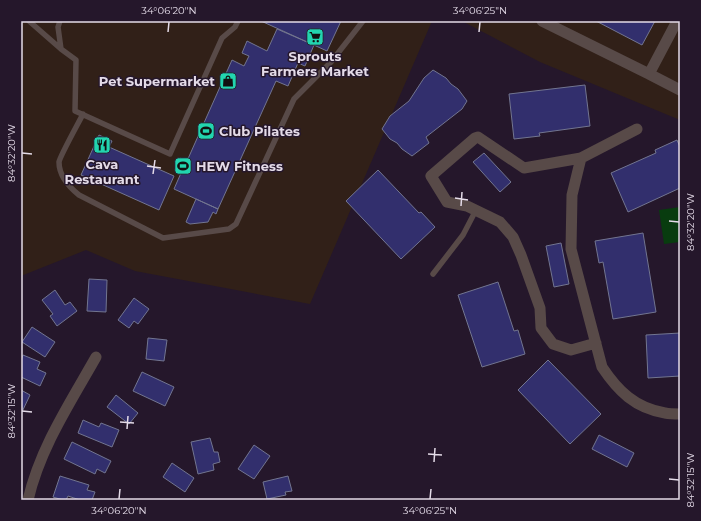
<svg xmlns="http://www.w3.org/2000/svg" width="701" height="521" viewBox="0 0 701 521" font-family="Montserrat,sans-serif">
	<rect width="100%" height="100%" fill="#25172b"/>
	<!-- commercial -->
	<path fill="#312018" d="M21,21H432L310,304L135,271L86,250L21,276Z
		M462,21H680V120L540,62Z"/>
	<!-- green -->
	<path fill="#083c0f" d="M680,207V242L664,244L659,210Z"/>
	<!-- building -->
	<path fill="#322f6d" stroke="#727590" d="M261,21H341L327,51Z
		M596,21H655L642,45Z
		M277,29L314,45L305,66L298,63L288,86L276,81L218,209L174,189L181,173L175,170L180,158L187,161L232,60L244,66L249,56L242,53L247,41L267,51Z
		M433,70L446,78L451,84L458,89L467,101L462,109L426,137L429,143L412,156L402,149L397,143L390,139L382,129L390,116L409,101L424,78Z
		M585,85L590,126L539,133L540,136L514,139L509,94Z
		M99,135L112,141L109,147L174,176L159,210L81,175Z
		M677,140L680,147V188L628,212L611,173L656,153L655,150Z
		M484,153L511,182L500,192L473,162Z
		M378,170L419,213L421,212L435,227L401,259L346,201Z
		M196,199L218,209L216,214L213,212L208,222L190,224L186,222Z
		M643,233L656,312L613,319L603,262L599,263L595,241Z
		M561,243L569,284L554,287L546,246Z
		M89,279L107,280L106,312L87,311Z
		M498,282L514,331L518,330L525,354L482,367L458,295Z
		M55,290L65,305L70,302L77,311L57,326L50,316L53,314L42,300Z
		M134,298L149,309L138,324L134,321L129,328L118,320Z
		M32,327L55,342L45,357L22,342Z
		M680,333V376L648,378L646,335Z
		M148,338L167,340L164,361L146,359Z
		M23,355L40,362L37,369L46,373L40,386L21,377V360Z
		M548,360L601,414L570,444L518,390Z
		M142,372L174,387L165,406L133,391Z
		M21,390L30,395L21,414Z
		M116,395L138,413L129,424L107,407Z
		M83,420L99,427L101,423L119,430L112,447L78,433Z
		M599,435L634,453L627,467L592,449Z
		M210,438L214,452H218L220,462L213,464L214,470L198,474L191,442Z
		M72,442L111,461L105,473L97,469L95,474L64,459Z
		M254,445L270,456L254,479L238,469Z
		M172,463L194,478L185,492L163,477Z
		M60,476L89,485L87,490L95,492L92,500H80L68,496L66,500H63L53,497Z
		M288,476L292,491L285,492L286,495L267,499L263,482Z"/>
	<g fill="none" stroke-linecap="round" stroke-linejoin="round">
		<!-- service -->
		<path stroke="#584a48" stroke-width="5.5" d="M29,21L61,49
			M60,21L58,27L61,49L76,60L75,111L170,154L222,38L235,27L238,21
			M83,114C79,122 60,156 59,162C59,176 69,187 79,195L163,238L229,229L236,224L294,99L331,62L363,21
			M433,274L463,235L476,210"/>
		<!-- minor -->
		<path stroke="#584a48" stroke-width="11" d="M542,21L649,74
			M677,21L649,74L680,90
			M581,158L572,195L571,249L602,367C618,391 635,408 665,413C670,414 675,414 680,414
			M596,343L571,350L553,344L541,328L540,308L521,255L513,237L500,222L467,206L447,202L431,176L475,138L478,137L524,168L581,158L637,129
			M28,500C40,448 70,403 96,357"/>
	</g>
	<!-- ticks -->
	<path fill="none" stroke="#e4dbe8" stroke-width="1.5" d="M168,32L169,22M479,32L480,22M22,153L32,154M147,166L161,168M153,174L155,160M455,198L468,200M461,206L462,192M669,221L679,222M22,411L32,412M120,422L134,423M127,429L128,416M428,454L442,455M434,462L435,448M669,479L679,480M119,499L120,489M430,499L431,489"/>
	<!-- icons -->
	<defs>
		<symbol id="supermarket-square" viewBox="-11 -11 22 22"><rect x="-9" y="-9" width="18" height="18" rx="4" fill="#22d5af" stroke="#25172b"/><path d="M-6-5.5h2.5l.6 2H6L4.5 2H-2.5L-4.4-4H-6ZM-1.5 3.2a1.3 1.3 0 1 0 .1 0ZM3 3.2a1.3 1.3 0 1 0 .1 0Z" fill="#111"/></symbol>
		<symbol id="shop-square" viewBox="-11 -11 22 22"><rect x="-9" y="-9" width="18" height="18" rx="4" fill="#22d5af" stroke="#25172b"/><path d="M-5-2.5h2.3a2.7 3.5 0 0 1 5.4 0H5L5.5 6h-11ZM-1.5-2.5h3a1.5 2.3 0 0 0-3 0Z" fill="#111"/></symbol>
		<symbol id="stadium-square" viewBox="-11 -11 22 22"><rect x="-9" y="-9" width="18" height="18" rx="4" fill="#22d5af" stroke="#25172b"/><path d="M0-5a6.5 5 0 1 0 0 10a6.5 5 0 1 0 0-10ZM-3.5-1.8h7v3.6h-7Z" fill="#111"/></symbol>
		<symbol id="restaurant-square" viewBox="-11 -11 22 22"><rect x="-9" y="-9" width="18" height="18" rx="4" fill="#22d5af" stroke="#25172b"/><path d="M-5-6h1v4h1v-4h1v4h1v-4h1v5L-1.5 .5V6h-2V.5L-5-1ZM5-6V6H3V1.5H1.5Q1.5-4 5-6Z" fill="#111"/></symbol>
	</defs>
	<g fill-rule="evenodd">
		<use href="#supermarket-square" x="305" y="27" width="20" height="20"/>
		<use href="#shop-square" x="218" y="71" width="20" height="20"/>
		<use href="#stadium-square" x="196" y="121" width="20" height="20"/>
		<use href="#restaurant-square" x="92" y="135" width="20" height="20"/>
		<use href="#stadium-square" x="173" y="156" width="20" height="20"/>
	</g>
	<g text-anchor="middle" stroke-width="3" stroke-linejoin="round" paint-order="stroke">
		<!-- poi labels -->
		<g font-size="13" font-weight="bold" fill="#e4dbe8" stroke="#25172b">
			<text x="315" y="61">Sprouts<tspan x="315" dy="15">Farmers Market</tspan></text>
			<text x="215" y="86" text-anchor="end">Pet Supermarket</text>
			<text x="219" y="136" text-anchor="start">Club Pilates</text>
			<text x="102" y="169">Cava<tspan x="102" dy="15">Restaurant</tspan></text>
			<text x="196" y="171" text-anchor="start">HEW Fitness</text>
		</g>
	</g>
	<!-- border -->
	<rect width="701" height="521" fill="none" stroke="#25172b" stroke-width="44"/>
	<rect x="22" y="22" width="657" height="477" fill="none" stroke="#e4dbe8" stroke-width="1.5"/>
	<g font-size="10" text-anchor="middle" fill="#e4dbe8">
		<text x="169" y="14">34°06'20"N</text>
		<text x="480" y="14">34°06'25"N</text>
		<text transform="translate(11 153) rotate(-90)" y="4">84°32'20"W</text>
		<text transform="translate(690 222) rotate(-90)" y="4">84°32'20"W</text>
		<text transform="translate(11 411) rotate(-90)" y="4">84°32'15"W</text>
		<text transform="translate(690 480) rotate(-90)" y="4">84°32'15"W</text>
		<text x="119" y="514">34°06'20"N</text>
		<text x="430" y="514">34°06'25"N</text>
	</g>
</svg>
